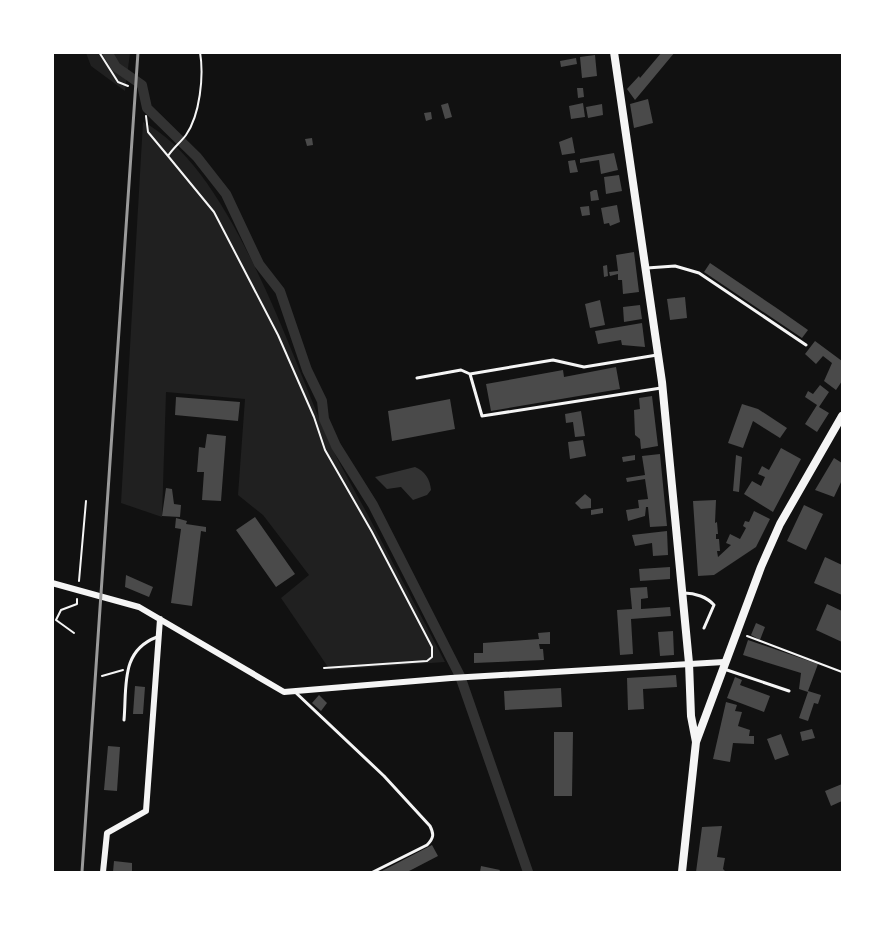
<svg xmlns="http://www.w3.org/2000/svg" width="895" height="925" viewBox="0 0 895 925" font-family="Montserrat,sans-serif">
	<rect width="100%" height="100%" fill="#111"/>
	<!-- green -->
	<path fill="#202020" d="M86,53H130L125,91L91,66Z
		M143,122C231,167 291,356 330,444C342,469 356,493 369,517C394,565 420,614 445,662L330,670L281,598L309,575L263,515L238,495L245,399L166,392L162,517L121,503Z"/>
	<!-- water -->
	<path fill="#333" d="M415,467C425,471 430,479 431,490L427,495L413,500L401,487L387,489L375,477Z"/>
	<g fill="none" stroke-linecap="round" stroke-linejoin="round">
		<!-- canal -->
		<path stroke="#333" stroke-width="10" d="M107,52L116,67L142,85L147,108L197,157L226,194L259,264L280,291L307,370L322,401L324,419L336,446L373,505L460,676L528,872"/>
	</g>
	<!-- building -->
	<path fill="#4a4a4a" d="M662,52H675L635,100L627,89L639,76L640,78Z
		M595,55L597,76L582,78L580,57Z
		M576,58L577,64L561,67L560,61Z
		M577,88H583L584,97L578,98Z
		M648,99L653,123L634,128L630,104Z
		M448,103L452,117L445,119L441,105Z
		M583,103L585,117L571,119L569,106Z
		M602,104L603,115L588,118L586,107Z
		M431,112L432,119L426,121L424,113Z
		M572,137L575,153L562,155L559,142Z
		M312,138L313,145L307,146L305,139Z
		M614,153L618,170L601,174L599,160L580,163V159Z
		M575,160L578,172L570,173L568,161Z
		M619,175L622,191L606,194L604,177Z
		M594,190H597L599,200L591,201L590,192Z
		M617,205L620,222L610,226L609,223L604,224L601,208Z
		M589,206L590,215L582,216L580,207Z
		M634,252L639,292L623,294L622,280H618V274L610,276L609,272L618,271L616,255Z
		M710,263L778,309L808,330L802,338L704,272Z
		M607,265L608,276L604,277L603,266Z
		M685,297L687,318L670,320L667,299Z
		M600,300L605,325L590,328L585,304Z
		M640,305L642,319L624,322L623,307Z
		M642,323L645,347L622,345L621,340L598,344L595,331Z
		M815,341L842,361V381L836,390L824,381L832,363L823,356L816,364L805,354Z
		M616,367L620,389L491,411L486,384L563,370L564,377Z
		M820,385L829,392L819,407L829,413L817,432L805,424L817,405L805,397L808,391L813,394Z
		M652,396L658,446L641,449L640,439L635,435L634,410L640,409L639,398Z
		M176,397L240,402L238,421L175,415Z
		M450,399L455,429L392,441L388,411Z
		M742,404L758,409L787,428L780,438L753,421L743,448L728,443Z
		M581,411L585,436L575,437L573,422L566,423L565,414Z
		M207,434L226,436L221,501L202,500L204,472H197L199,447L205,448Z
		M583,440L586,456L570,459L568,442Z
		M781,448L801,459L773,512L744,494L752,481L761,486L765,477L758,474L762,466L769,470Z
		M660,454L667,526L650,527L648,507H646L645,516L628,521L626,510L639,508L638,500L648,499L645,479L627,482L626,478L645,475L642,456Z
		M635,455V460L623,462L622,457Z
		M736,455L742,457L739,492L733,491Z
		M834,458L842,463V480L834,497L815,490Z
		M166,488L172,489L174,504L181,505L180,517L162,516Z
		M585,494L591,499V508L581,509L575,503Z
		M716,500L715,523L717,522L718,534H716V539H719L720,551H717L718,557L731,545L726,543L730,534L740,539L746,528L743,526L745,521L749,522L754,511L770,519L756,547L714,575L698,576L693,501Z
		M804,505L823,514L806,550L787,541Z
		M603,508V513L591,515V510Z
		M255,517L295,574L276,587L236,530Z
		M176,518L187,521L186,524L206,527V532L201,531L192,606L171,603L181,529L175,528Z
		M667,531L668,555L653,556L652,543L635,546L632,535Z
		M825,557L842,565V595L814,583Z
		M670,567V579L640,581L639,569Z
		M126,575L153,587L149,597L125,587Z
		M647,587L648,598L641,599V609L670,607L671,616L631,619L633,654L620,655L617,610L632,609L630,588Z
		M827,604L842,611V642L816,630Z
		M756,623L765,627L760,640L751,635Z
		M673,631L674,655L660,656L658,632Z
		M550,632V644H539L540,649H543L544,660L474,663V653H483V643L539,639L538,633Z
		M748,640L818,664L808,691L821,695L818,704L814,703L808,721L799,718L808,692L799,689L801,673L743,655Z
		M676,675L677,687L643,689L644,709L628,710L627,678Z
		M735,677L742,680L740,685L770,696L764,712L727,698Z
		M135,686L145,687L143,714H133Z
		M561,688L562,707L505,710L504,691Z
		M319,695L327,703L321,711L312,703Z
		M726,702L737,705L735,711L742,712L738,726L750,730L749,736H754V744L733,743L730,762L713,759Z
		M812,729L815,738L802,741L800,732Z
		M554,732H573L572,796H554Z
		M781,734L789,755L775,760L767,739Z
		M108,746L120,747L117,791L104,790Z
		M842,784V801L831,806L825,791Z
		M722,826L717,857L725,858L723,869L726,872H696L702,827Z
		M432,845L438,856L413,869L407,872H380Z
		M114,861L132,863V872H113Z
		M481,866L500,870L499,872H480Z"/>
	<g fill="none" stroke-linecap="round" stroke-linejoin="round">
		<!-- path -->
		<path stroke="#f5f5f5" stroke-width="2" d="M99,52L118,82L128,86
			M200,52C204,76 200,115 186,135C181,142 173,148 168,156L214,212L278,335L314,417L325,450L372,532L432,647V657L427,661L324,668
			M146,116L148,132L168,156
			M79,581L86,501
			M74,633L56,620L61,610L77,604V599
			M747,636L842,672
			M102,676L123,670"/>
		<!-- service -->
		<path stroke="#f5f5f5" stroke-width="3" d="M647,268L675,266L699,273L806,345
			M470,374L553,360L584,367L657,355
			M417,378L461,370L470,374L482,416L661,388
			M684,593C695,593 707,597 714,605L704,628
			M724,669L789,691
			M294,691L384,776L430,826C434,834 434,838 427,845L373,872
			M124,720C127,686 120,651 157,637"/>
		<!-- minor -->
		<path stroke="#f5f5f5" stroke-width="6" d="M52,583L139,607L284,692L451,678L724,662
			M103,872L107,833L146,811L160,619"/>
		<!-- tertiary -->
		<path stroke="#f5f5f5" stroke-width="8" d="M614,52L662,382L689,663L691,716L696,742
			M682,872L696,742L761,567L780,524L842,416"/>
		<!-- rail -->
		<path stroke="#9a9a9a" stroke-width="3" d="M82,872L138,52"/>
	</g>
	<!-- border -->
	<rect width="895" height="925" fill="none" stroke="#ffffff" stroke-width="108"/>
</svg>
